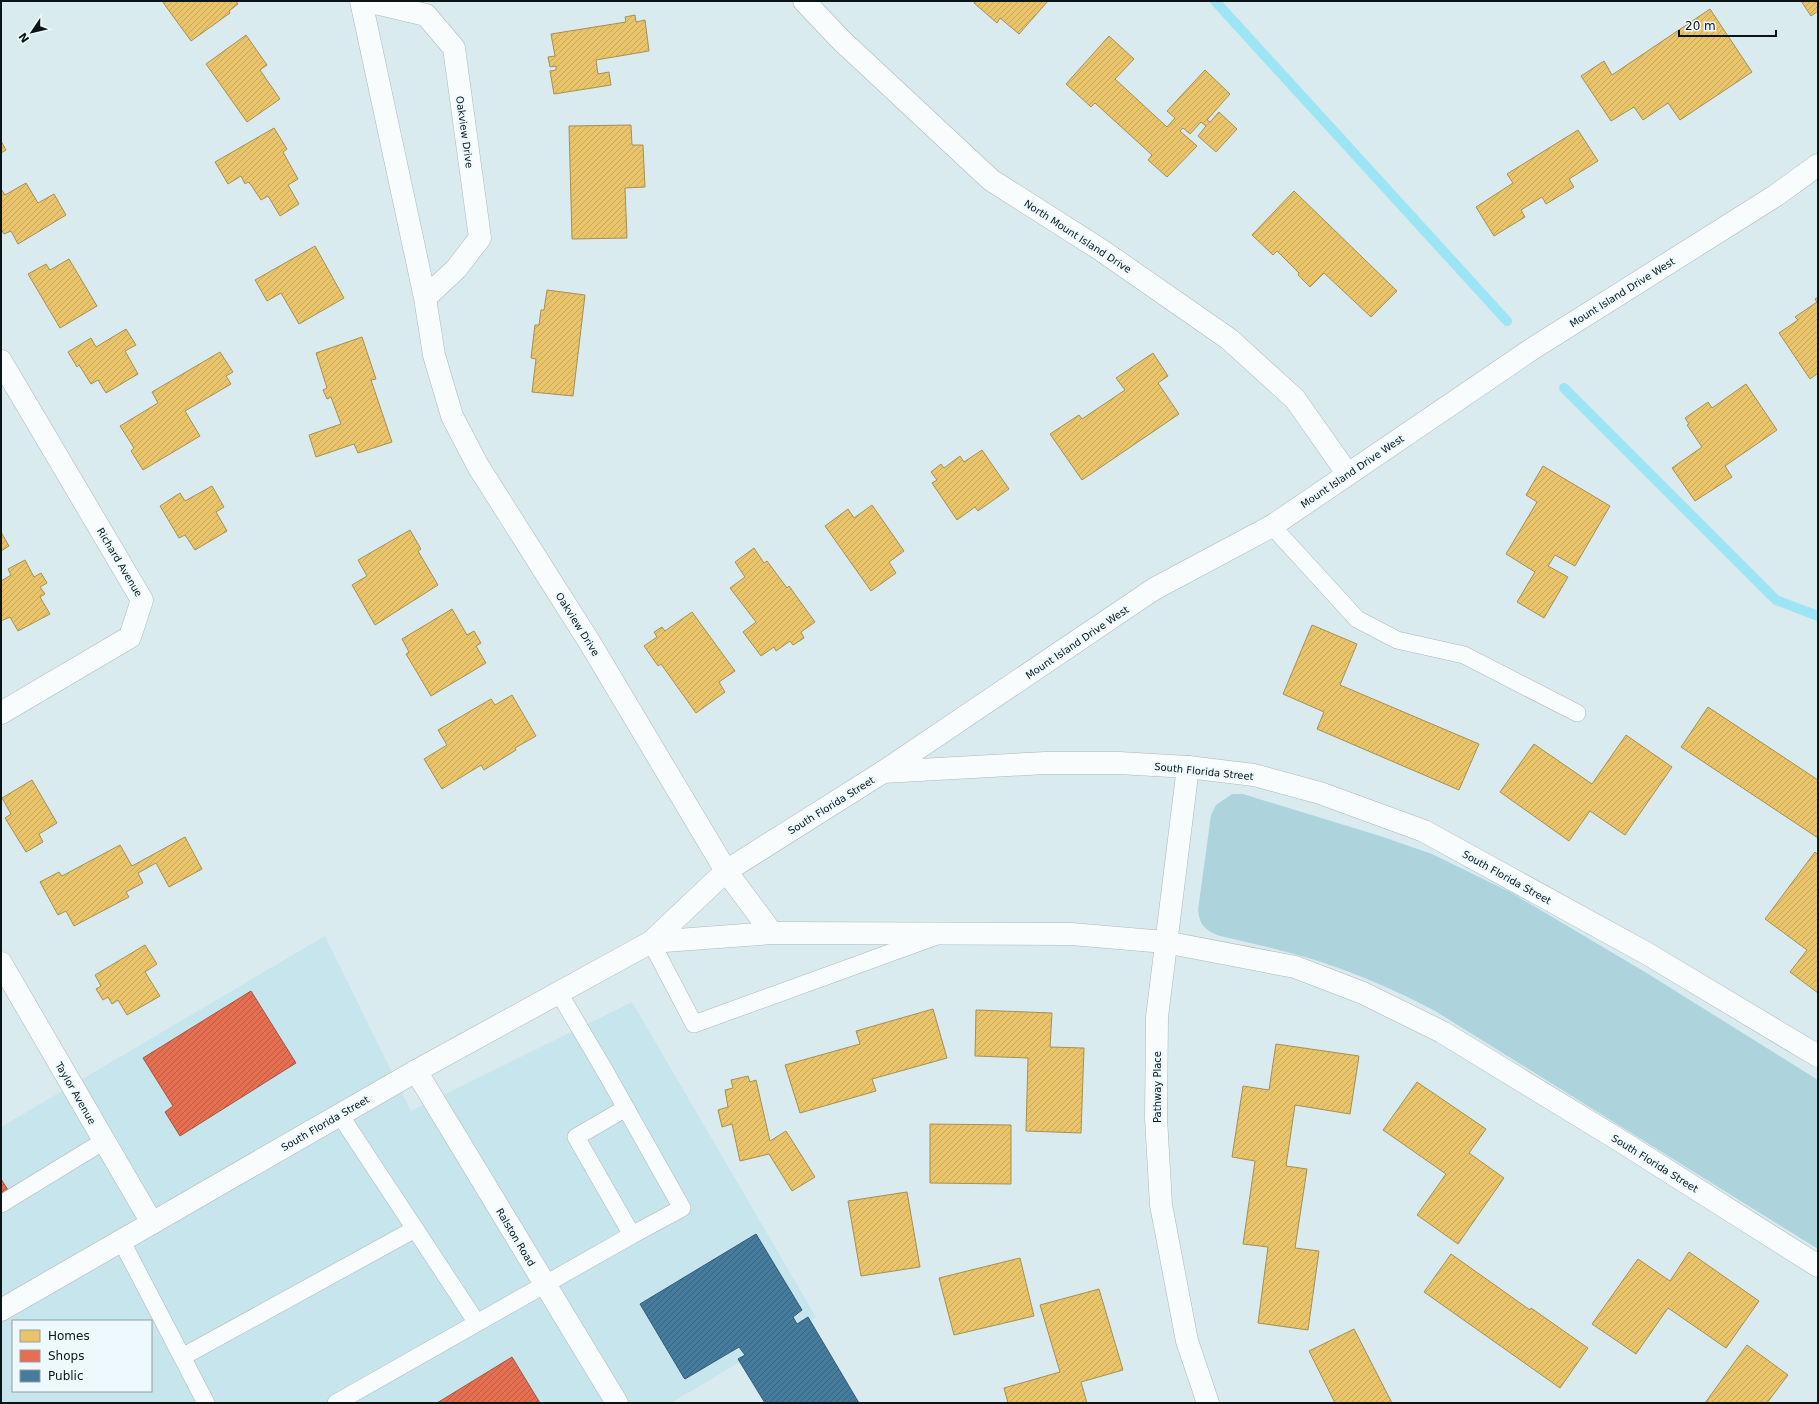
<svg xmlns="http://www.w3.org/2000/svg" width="1819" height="1404" viewBox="0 0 1819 1404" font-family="'DejaVu Sans',sans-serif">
	<defs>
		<pattern id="homes-hatch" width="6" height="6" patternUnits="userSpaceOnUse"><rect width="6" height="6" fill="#e9c46a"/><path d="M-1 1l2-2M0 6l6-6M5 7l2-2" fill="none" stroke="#c6a85b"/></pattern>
		<pattern id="shops-hatch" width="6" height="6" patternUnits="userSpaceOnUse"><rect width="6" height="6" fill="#e76f51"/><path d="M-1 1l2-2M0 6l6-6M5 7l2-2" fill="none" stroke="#b95a42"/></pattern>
		<pattern id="public-hatch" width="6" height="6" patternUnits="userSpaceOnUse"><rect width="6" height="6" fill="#457b9d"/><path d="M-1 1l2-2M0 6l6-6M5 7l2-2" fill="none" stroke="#38647f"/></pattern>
	</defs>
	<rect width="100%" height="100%" fill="#daebef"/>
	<!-- built -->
	<path fill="#c7e5ec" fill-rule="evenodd" d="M325,936L411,1111L632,1002L816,1317L671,1403H1V1127ZM13,1321H151V1391H13Z"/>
	<!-- grass -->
	<path fill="#add4dd" d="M1232,794H1243L1380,836L1432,854L1510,892L1645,972L1818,1080V1249L1435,1011C1398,991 1360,975 1321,962C1288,951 1254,944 1220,936C1205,930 1200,926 1198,910L1211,815L1216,805Z"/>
	<!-- homes -->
	<path fill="url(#homes-hatch)" stroke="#a69051" d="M162,1H236L238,4L229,11L230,13L191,41Z
		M975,1H1048L1019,34L1000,18L997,23L974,3Z
		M1801,1H1818V11L1811,16Z
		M1710,9L1752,72L1680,120L1668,103L1643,120L1634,107L1611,121L1581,76L1604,61L1612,75Z
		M635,15L636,22L645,20L649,51L596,60L598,74L609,72L611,85L554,94L550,71L556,70V66L550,67L548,57L555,56L551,34L626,22L625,17Z
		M246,35L267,65L260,70L280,99L247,122L206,64Z
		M1109,36L1134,59L1115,79L1167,127L1175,118L1167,111L1205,70L1230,94L1207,120L1210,122L1219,112L1237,129L1216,152L1198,136L1206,126L1201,122L1190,134L1183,128L1180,131L1197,146L1167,177L1148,160L1152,155L1095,103L1091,107L1066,84Z
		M631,125L632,145H643L645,187L625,188L627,238L572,239L569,126Z
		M274,128L287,149L283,152L298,179L288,185L299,204L280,216L268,196L261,200L251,185L248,182L245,184L241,176L228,184L215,162Z
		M1578,130L1598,161L1569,179L1574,187L1546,204L1542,197L1521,210L1525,217L1494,236L1476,207L1513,183L1507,174Z
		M1,141L6,150L1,153Z
		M26,183L38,203L54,194L66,215L18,244L11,231L4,234L1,229V189L5,195Z
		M1294,191L1397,291L1371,317L1324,273L1310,287L1298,275L1299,273L1277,251L1273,255L1252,235Z
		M315,246L344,298L299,324L281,293L267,301L255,280Z
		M69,259L97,306L60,328L28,274L46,264L50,270Z
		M547,290L585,295L573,396L532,392L536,359L531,358L535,325H539L541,310H544Z
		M1818,297V373L1810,379L1779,333L1798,320L1795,317L1817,302L1815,299Z
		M126,329L136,345L125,351L138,374L106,393L98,380L91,384L79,365L77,367L68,352L91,338L96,347Z
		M362,337L376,379L371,380L392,442L358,453L354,444L316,457L309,435L341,424L331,397L327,399L323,390L327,388L316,353Z
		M220,352L233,372L226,376L231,384L185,411L200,436L143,470L131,451L134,448L120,426L158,403L152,392Z
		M1153,353L1168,376L1158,383L1179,414L1082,480L1050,434L1079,415L1082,419L1125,390L1116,378Z
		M1746,384L1777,430L1725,466L1732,477L1695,501L1672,468L1702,447L1687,425L1689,424L1685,418L1708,402L1712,408Z
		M982,450L1009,489L978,511L975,507L957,520L932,483L937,480L931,472L941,464L944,468L960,456L964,462Z
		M1543,466L1610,506L1575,566L1555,555L1548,566L1568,577L1544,618L1517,602L1535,572L1506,554L1537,502L1526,495Z
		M212,486L224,507L216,512L227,531L195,550L185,535L179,538L160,506L180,493L185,501Z
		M872,505L904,551L889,562L896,573L871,591L825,526L848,509L854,518Z
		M410,530L421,549L418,551L438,585L375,625L352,585L367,576L358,560Z
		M1,532L9,546L1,551Z
		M754,548L764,563L767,561L787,588L789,586L815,622L801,632L804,638L793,645L790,641L776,651L774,647L761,656L743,632L756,622L730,588L745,577L735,562Z
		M25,560L34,577L41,573L47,583L40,587L45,594L40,597L50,614L18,631L10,617L1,621V581L11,575L8,569Z
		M452,609L467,635L474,631L481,643L476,646L486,663L431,696L406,654L409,652L402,639Z
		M692,612L735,671L719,682L725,692L696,713L661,664L658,666L644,646L657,637L654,632L662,627L665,631Z
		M1312,625L1357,644L1340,685L1479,744L1459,790L1317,729L1324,712L1283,694Z
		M512,695L536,736L515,748L516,750L484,770L481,765L442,789L424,759L447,745L438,730L491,699L495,705Z
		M1708,707L1818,780V838L1681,747Z
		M1626,735L1672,767L1625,835L1590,811L1569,841L1500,792L1534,744L1592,784Z
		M32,780L57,823L39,834L43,842L26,852L5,818L11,814L2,798Z
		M185,837L202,869L169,887L156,863L138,873L143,883L126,892L129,897L74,926L66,911L58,915L40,882L59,872L62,876L120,845L132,866Z
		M1815,852L1818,855V993L1790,972L1807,950L1765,919Z
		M145,945L157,964L145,972L160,996L127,1015L118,1000L112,1004L108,997L103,1000L96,989L101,986L95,975Z
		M933,1009L947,1058L872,1079L876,1091L800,1113L785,1065L860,1044L856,1031Z
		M976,1010L1052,1013L1050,1047L1084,1048L1081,1133L1026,1131L1028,1058L975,1056Z
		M1276,1044L1359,1056L1350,1114L1295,1105L1286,1166L1307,1169L1295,1248L1319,1251L1308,1330L1258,1323L1268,1247L1243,1244L1255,1161L1232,1157L1243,1086L1269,1090Z
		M748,1076L750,1082L756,1080L770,1141L786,1131L815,1177L792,1191L769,1154L740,1161L732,1124L722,1127L718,1110L728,1107L725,1090L733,1088L731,1080Z
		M1417,1082L1486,1129L1469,1153L1504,1178L1458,1244L1417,1215L1446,1174L1383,1130Z
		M930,1124L1011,1125V1184L930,1183Z
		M907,1192L920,1267L861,1276L848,1201Z
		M1689,1252L1759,1301L1726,1348L1668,1308L1636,1354L1592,1324L1638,1259L1670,1281Z
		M1451,1254L1530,1310L1531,1308L1588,1348L1560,1388L1424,1292Z
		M1020,1258L1034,1316L954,1335L939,1278Z
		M1099,1289L1123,1370L1081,1382L1087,1403H1008L1004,1388L1060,1372L1040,1305Z
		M1354,1329L1392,1403H1335L1309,1351Z
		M1747,1345L1788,1375L1767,1403H1705Z"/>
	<!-- shops -->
	<path fill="url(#shops-hatch)" stroke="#a45440" d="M251,991L296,1063L180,1136L165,1112L173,1106L143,1058Z
		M1,1179L8,1190L1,1194Z
		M512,1357L540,1403H437Z"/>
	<!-- public -->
	<path fill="url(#public-hatch)" stroke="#335c75" d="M756,1234L802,1310L793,1317L797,1324L808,1317L859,1403H765L738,1359L745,1355L739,1347L685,1379L684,1378L640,1304Z"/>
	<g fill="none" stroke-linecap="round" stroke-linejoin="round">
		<!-- stream -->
		<path stroke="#9de5f5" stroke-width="10" d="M1215,1L1507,321
			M1564,388L1776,600L1818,616"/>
		<defs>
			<path id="lane" d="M1272,526L1357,619L1397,640L1464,655L1577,713
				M651,942L694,1024L934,937
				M559,993L605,1071L682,1208L632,1235L576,1137L626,1108
				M340,1115L477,1323
				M1,1204L104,1141
				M121,1240L206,1403
				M182,1357L415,1229
				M336,1403L632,1235"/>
			<path id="street" d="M361,1L425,298
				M367,1L426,15L454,48L480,238L456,269L425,298L434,355L452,416L478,466L590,643L726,871L772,933
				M804,1L841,40L991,180L1101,250L1229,339L1295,399L1347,473
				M1,361L142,600L130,637L1,713
				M1188,767L1157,1017L1156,1118L1161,1205L1187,1341L1208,1403
				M883,772L1154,589L1272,526L1532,349L1775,196L1818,165
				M1,963L152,1223
				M416,1071L617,1403"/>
			<path id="secondary" d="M651,942L772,933L1071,934L1165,942L1295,967L1363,993L1442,1032L1619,1140L1818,1266
				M1,1310L416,1071L651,942L726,871L883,772L1045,763H1119L1188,767L1254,775L1320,793L1424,831L1646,953L1818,1056"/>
		</defs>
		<!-- lane casing -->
		<use href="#lane" stroke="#aab7ba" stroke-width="18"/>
		<!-- street casing -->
		<use href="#street" stroke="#aab7ba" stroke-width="23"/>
		<!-- secondary casing -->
		<use href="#secondary" stroke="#aab7ba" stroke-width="23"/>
		<!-- lane -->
		<use href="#lane" stroke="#f9fcfd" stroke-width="17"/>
		<!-- street -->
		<use href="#street" stroke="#f9fcfd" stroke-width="22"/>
		<!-- secondary -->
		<use href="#secondary" stroke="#f9fcfd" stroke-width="22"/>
	</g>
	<g text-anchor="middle" stroke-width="4" stroke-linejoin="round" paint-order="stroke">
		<!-- street labels -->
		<g font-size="10" fill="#091517" stroke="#edf9fd">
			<text transform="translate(465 132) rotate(82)" y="4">Oakview Drive</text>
			<text transform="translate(1078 236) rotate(33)" y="4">North Mount Island Drive</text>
			<text transform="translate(1622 292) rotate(-32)" y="4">Mount Island Drive West</text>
			<text transform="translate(1352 471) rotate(-34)" y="4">Mount Island Drive West</text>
			<text transform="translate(120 562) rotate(59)" y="4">Richard Avenue</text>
			<text transform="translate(578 624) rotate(58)" y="4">Oakview Drive</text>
			<text transform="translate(1077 642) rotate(-34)" y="4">Mount Island Drive West</text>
			<text transform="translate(1204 771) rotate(6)" y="4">South Florida Street</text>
			<text transform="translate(831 805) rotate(-32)" y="4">South Florida Street</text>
			<text transform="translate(1507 877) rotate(29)" y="4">South Florida Street</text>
			<text transform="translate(1157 1087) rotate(-90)" y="4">Pathway Place</text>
			<text transform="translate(76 1093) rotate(60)" y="4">Taylor Avenue</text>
			<text transform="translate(325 1123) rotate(-30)" y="4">South Florida Street</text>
			<text transform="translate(1655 1163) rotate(32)" y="4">South Florida Street</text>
			<text transform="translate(516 1237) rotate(59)" y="4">Ralston Road</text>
		</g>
	</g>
	<!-- border -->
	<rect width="1819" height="1404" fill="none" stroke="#091517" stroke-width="4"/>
	<!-- legend -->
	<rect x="12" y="1320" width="140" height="72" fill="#edf9fd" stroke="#929ea1"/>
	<rect x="20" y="1330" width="20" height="12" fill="#e9c46a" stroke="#929ea1"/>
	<text x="48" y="1340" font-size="12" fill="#091517">Homes</text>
	<rect x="20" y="1350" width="20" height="12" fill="#e76f51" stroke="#929ea1"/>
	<text x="48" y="1360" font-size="12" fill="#091517">Shops</text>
	<rect x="20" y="1370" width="20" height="12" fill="#457b9d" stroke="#929ea1"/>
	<text x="48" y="1380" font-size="12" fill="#091517">Public</text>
	<!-- north arrow -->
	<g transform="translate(32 32) rotate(235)" stroke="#edf9fd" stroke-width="3" paint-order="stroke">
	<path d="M0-3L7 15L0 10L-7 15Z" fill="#091517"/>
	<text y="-6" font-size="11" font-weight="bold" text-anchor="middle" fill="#091517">N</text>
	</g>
	<!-- scale -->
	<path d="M1679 30v6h97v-6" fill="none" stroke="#091517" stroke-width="2"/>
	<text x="1685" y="30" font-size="12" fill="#091517" stroke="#edf9fd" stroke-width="3" paint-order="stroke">20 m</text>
</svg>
